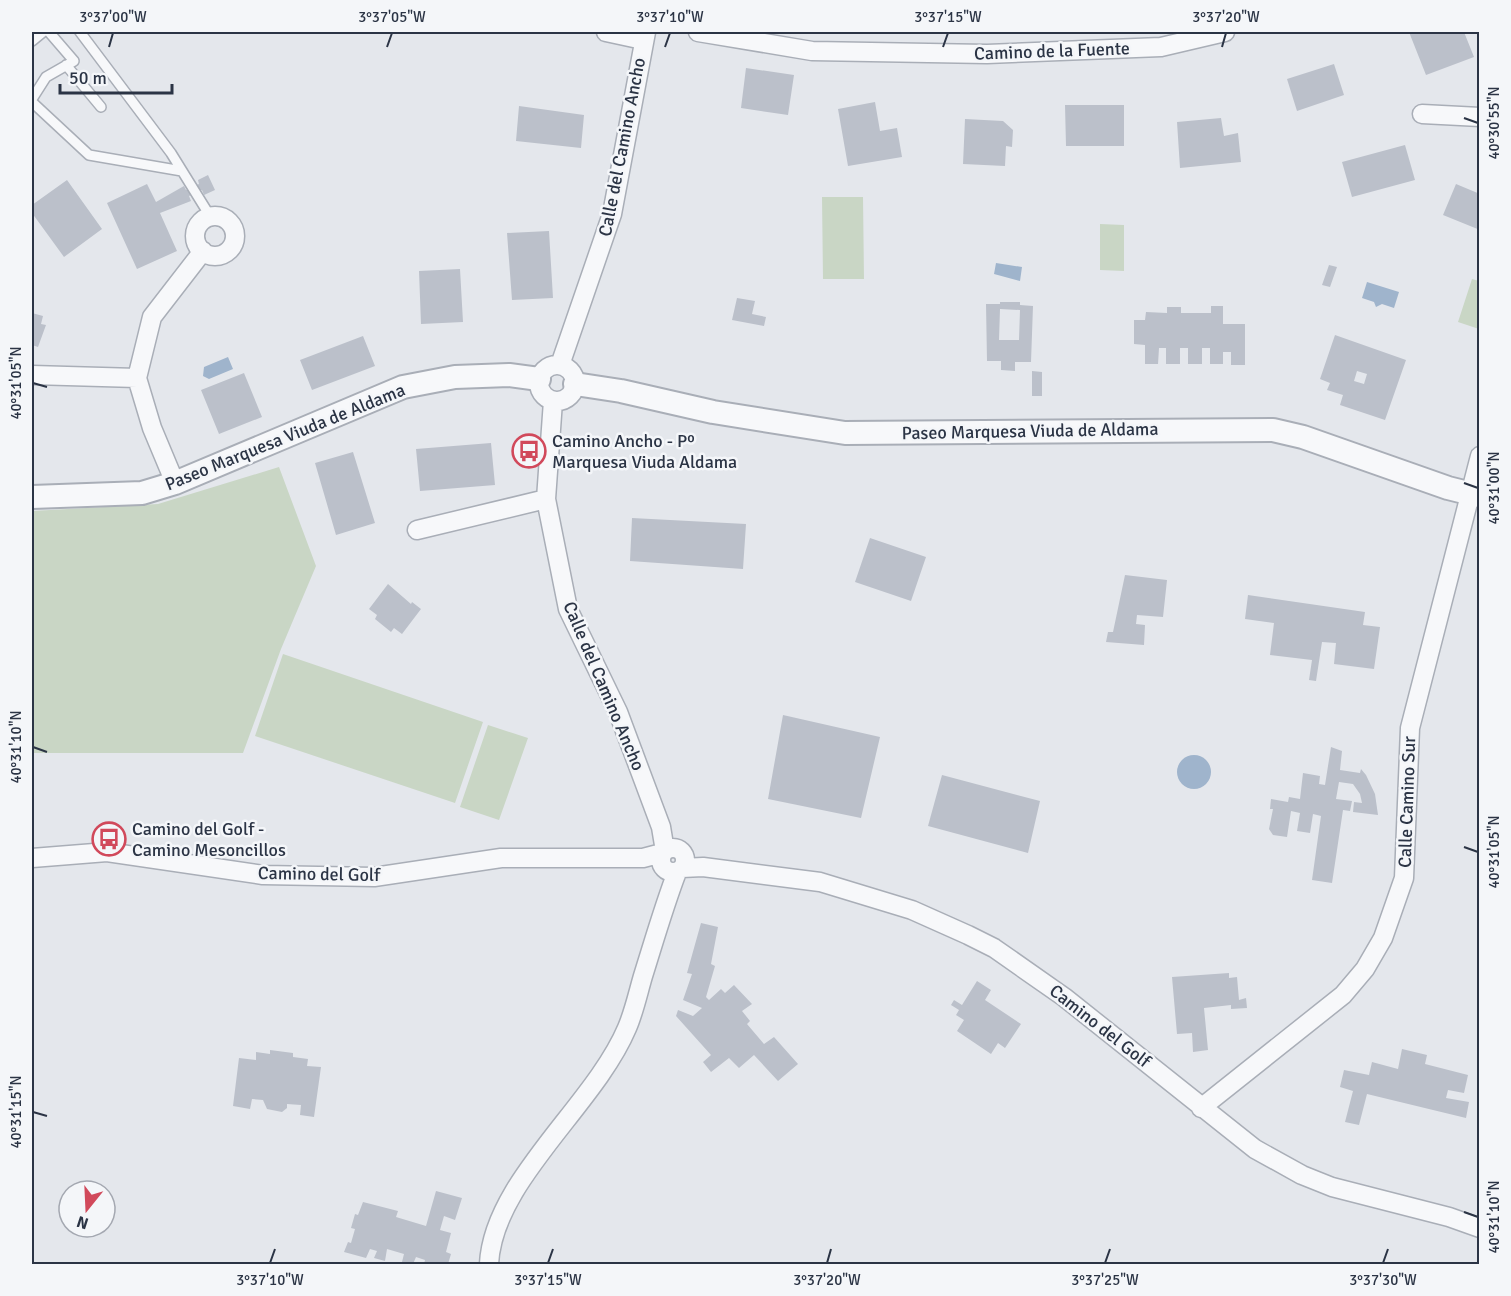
<svg xmlns="http://www.w3.org/2000/svg" width="1511" height="1296" viewBox="0 0 1511 1296" font-family="Signika,sans-serif">
	<rect width="100%" height="100%" fill="#e4e7ec"/>
	<!-- green -->
	<path fill="#c9d6c5" d="M822,197H863L864,279H823Z
		M1100,224L1124,225V271L1100,270Z
		M1472,279L1479,281V329L1458,322Z
		M279,467L316,566L281,649L243,753H32V511L158,504Z
		M283,654L483,722L455,803L255,736Z
		M488,725L528,738L499,820L460,807Z"/>
	<!-- water -->
	<path fill="#9fb4cc" d="M996,263L1022,267L1020,281L994,274Z
		M1367,282L1399,292L1394,308L1382,304L1376,307L1374,302L1362,298Z
		M228,357L233,369L209,379L203,376L204,367Z
		M1177 772a17 17 0 1 1 34 0a17 17 0 1 1-34 0Z"/>
	<!-- building -->
	<path fill="#bbc0ca" fill-rule="evenodd" d="M1409,32H1464L1474,57L1426,75Z
		M1334,64L1344,95L1297,111L1287,79Z
		M746,68L794,75L788,115L741,108Z
		M875,102L880,131L897,128L902,157L848,166L838,109Z
		M1065,105H1124V146H1066Z
		M519,106L584,115L581,148L516,141Z
		M1221,118L1224,136L1238,133L1241,162L1180,168L1177,122Z
		M965,119L1003,121L1013,130L1012,147L1006,146L1005,166L963,164Z
		M1405,145L1415,180L1352,197L1342,162Z
		M208,175L215,190L204,195L202,190L189,196L191,201L160,213L177,251L137,269L107,203L147,184L156,202L184,186L186,190L199,184L198,180Z
		M67,180L102,229L64,257L32,213V205Z
		M1456,184L1480,194V230L1443,215Z
		M549,231L553,298L512,300L507,233Z
		M1329,265L1337,267L1330,287L1322,285Z
		M460,269L463,322L421,324L419,271Z
		M737,298L755,301L752,314L766,317L764,326L732,320Z
		M1000,302H1020V305L1033,306L1031,362H1015V371L1001,370V361H987L986,304H1000ZM1000,309L1020,310L1019,340H999Z
		M1211,306H1223V324H1245V365H1231V352H1223V364H1210V348H1202V364H1188V348H1180V364H1166V348H1159L1158,364H1145V345L1134,344V320H1145L1146,312L1167,313V307H1181V313H1211Z
		M32,313L43,316L41,324L46,325L38,347L32,345Z
		M1335,335L1406,360L1385,420L1340,405L1343,395L1327,390L1330,383L1320,379ZM1357,371L1367,374L1364,384L1354,381Z
		M363,336L375,366L312,390L300,360Z
		M1032,371L1042,372V396H1032Z
		M244,373L262,417L219,434L201,390Z
		M491,443L495,485L420,491L416,449Z
		M353,452L375,523L336,535L315,463Z
		M632,518L746,524L743,569L630,561Z
		M870,538L926,557L911,601L855,582Z
		M1125,575L1167,580L1163,617L1137,615L1136,624L1145,625L1144,645L1106,642L1108,632H1113Z
		M388,584L411,604L412,602L421,609L402,634L394,628L391,632L375,619L377,615L369,609Z
		M1248,595L1365,612L1363,625L1380,627L1374,669L1334,664L1336,643L1322,642L1316,681L1309,680L1312,660L1270,655L1274,623L1245,619Z
		M783,715L880,737L861,818L768,799Z
		M1331,747L1342,751L1340,770L1360,773L1361,769L1366,775L1375,794L1378,815L1353,812L1354,802L1362,803L1360,794L1353,784L1339,782L1336,799L1352,801L1350,811L1343,810L1332,883L1312,880L1321,816L1313,814L1310,833L1297,831L1300,813L1291,811L1287,837L1273,835L1269,829L1273,809H1270L1271,799L1288,802L1289,797L1300,799L1303,773L1320,776L1319,784L1325,785Z
		M942,775L1040,801L1028,853L928,826Z
		M701,923L718,927L711,964L715,966L706,997L709,1000L721,989L725,993L734,985L752,1004L742,1011L750,1021L747,1024L764,1044L774,1037L798,1064L778,1081L754,1055L739,1068L729,1058L711,1072L703,1062L711,1055L676,1016L678,1010L693,1016L702,1008L683,1000L692,974L687,973Z
		M1229,973V978L1237,977L1239,1000L1246,998L1247,1008L1231,1009V1005L1204,1008L1208,1050L1193,1052L1192,1033L1177,1034L1172,977Z
		M977,981L991,990L985,1000L1021,1024L1005,1048L998,1043L991,1054L957,1031L964,1020L956,1015L959,1010L951,1005L954,1000L962,1005Z
		M1402,1049L1427,1055L1425,1064L1468,1075L1464,1093L1448,1090L1446,1098L1469,1102L1466,1118L1367,1094L1359,1125L1345,1122L1353,1091L1340,1087L1344,1070L1369,1075L1372,1062L1398,1069Z
		M270,1050L293,1053V1057L308,1059L307,1066L321,1067L314,1117L300,1115L301,1105L287,1104V1108L282,1112L267,1109L263,1100L252,1099L250,1109L233,1106L239,1058L256,1060V1052L270,1054Z
		M436,1191L462,1198L455,1220L444,1216L440,1230L451,1233L446,1252L451,1254L448,1264H424L425,1260L416,1257L413,1264L402,1262L404,1254L387,1249L385,1261L374,1258L377,1251L370,1249L366,1258L344,1252L348,1242L351,1243L355,1229L351,1228L355,1214L358,1215L363,1202L398,1211L396,1217L426,1226Z"/>
	<g fill="none" stroke-linecap="round" stroke-linejoin="round">
		<defs>
			<path id="service" d="M80,32L171,153L210,216
				M32,41L43,32
				M66,65L101,107
				M32,99L46,77L74,61L49,32
				M32,102L89,155L182,171"/>
			<path id="minor" d="M606,32L643,40
				M698,32L812,51L987,54L1161,47L1225,32
				M1422,114L1480,117
				M195 236a20 20 0 1 1 40 0a20 20 0 1 1-40 0Z
				M539 383a18 18 0 1 1 36 0a18 18 0 1 1-36 0Z
				M560,365L612,214L646,32
				M32,375L137,378
				M553,401L546,499L568,609L618,712L661,827L665,851
				M175,483L152,428L137,378L152,317L203,251
				M417,530L546,499
				M661 860a12 12 0 1 1 24 0a12 12 0 1 1-24 0Z
				M32,858L107,852L263,875L374,877L501,858H643L662,853
				M682,868L703,867L820,882L912,910L968,935L994,948L1064,997L1255,1149L1302,1175L1332,1187L1449,1217L1480,1228
				M1201,1108L1343,995L1365,969L1383,938L1404,878L1410,728L1480,456
				M489,1264C493,1181 594,1106 627,1028C634,1012 638,993 643,976C654,941 664,906 677,872"/>
			<path id="tertiary" d="M575,384L621,391L713,412L845,433L1273,430L1303,437L1448,488L1480,496
				M32,497L142,493L175,483L403,387L455,377L509,375L539,379"/>
		</defs>
		<!-- service casing -->
		<use href="#service" stroke="#a9aeb7" stroke-width="12"/>
		<!-- minor casing -->
		<use href="#minor" stroke="#a9aeb7" stroke-width="21"/>
		<!-- tertiary casing -->
		<use href="#tertiary" stroke="#a9aeb7" stroke-width="26"/>
		<!-- service -->
		<use href="#service" stroke="#f7f8fa" stroke-width="9"/>
		<!-- minor -->
		<use href="#minor" stroke="#f7f8fa" stroke-width="18"/>
		<!-- tertiary -->
		<use href="#tertiary" stroke="#f7f8fa" stroke-width="22"/>
	</g>
	<!-- ticks -->
	<path fill="none" stroke="#2b3445" stroke-width="2" d="M109,47L113,33M387,47L392,33M665,47L670,33M943,47L948,33M1222,47L1226,33M1464,118L1478,123M33,383L47,387M1464,483L1478,488M33,747L47,752M1464,847L1478,852M33,1112L47,1116M1464,1212L1478,1217M270,1263L275,1249M548,1263L553,1249M827,1263L831,1249M1105,1263L1110,1249M1383,1263L1388,1249"/>
	<!-- icons -->
	<defs>
		<symbol id="bus-ring" viewBox="-11 -11 22 22"><circle r="9.5" fill="#f4f6f9" stroke="#d1495b" stroke-width="1.5"/><path d="M-5-6H5V4H4V6H2V4H-2V6H-4V4H-5ZM-3.5-4V0h7V-4ZM-3.5 1.2v1.5H-2V1.2ZM2 1.2v1.5H3.5V1.2Z" fill="#d1495b"/></symbol>
	</defs>
	<g fill-rule="evenodd">
		<use href="#bus-ring" x="510" y="432" width="38" height="38"/>
		<use href="#bus-ring" x="90" y="820" width="38" height="38"/>
	</g>
	<g text-anchor="middle" stroke-width="5" stroke-linejoin="round" paint-order="stroke">
		<!-- street labels -->
		<g font-size="18" fill="#2b3445" stroke="#f4f6f9">
			<text transform="translate(1052 51) rotate(-2)" y="6">Camino de la Fuente</text>
			<text transform="translate(622 147) rotate(-79)" y="6">Calle del Camino Ancho</text>
			<text transform="translate(1030 431) rotate(-1)" y="6">Paseo Marquesa Viuda de Aldama</text>
			<text transform="translate(285 437) rotate(-22)" y="6">Paseo Marquesa Viuda de Aldama</text>
			<text transform="translate(604 686) rotate(67)" y="6">Calle del Camino Ancho</text>
			<text transform="translate(1407 802) rotate(-88)" y="6">Calle Camino Sur</text>
			<text transform="translate(319 874) rotate(1)" y="6">Camino del Golf</text>
			<text transform="translate(1100 1026) rotate(38)" y="6">Camino del Golf</text>
		</g>
		<!-- poi labels -->
		<g font-size="18" fill="#2b3445" stroke="#f4f6f9" text-anchor="start">
			<text x="552" y="447">Camino Ancho - Pº<tspan x="552" dy="21">Marquesa Viuda Aldama</tspan></text>
			<text x="132" y="835">Camino del Golf -<tspan x="132" dy="21">Camino Mesoncillos</tspan></text>
		</g>
	</g>
	<!-- border -->
	<rect width="1511" height="1296" fill="none" stroke="#f4f6f9" stroke-width="66"/>
	<!-- north arrow -->
	<g transform="translate(87 1209) rotate(198)"><circle r="28" fill="#f4f6f9" stroke="#a4a8b1" stroke-width="1.5"/>
	<path d="M0-4.5L10 22L0 15L-10 22Z" fill="#d1495b"/>
	<text y="-9" font-size="16" font-weight="bold" text-anchor="middle" fill="#2b3445">N</text>
	</g>
	<!-- scale -->
	<path d="M60 84v9h112v-9" fill="none" stroke="#2b3445" stroke-width="3"/>
	<text x="69" y="84" font-size="18" fill="#2b3445" stroke="#f4f6f9" stroke-width="4.5" paint-order="stroke">50 m</text>
	<rect x="33" y="33" width="1445" height="1230" fill="none" stroke="#2b3445" stroke-width="2"/>
	<g font-size="15" text-anchor="middle" fill="#2b3445">
		<text x="113" y="22">3°37'00"W</text>
		<text x="392" y="22">3°37'05"W</text>
		<text x="670" y="22">3°37'10"W</text>
		<text x="948" y="22">3°37'15"W</text>
		<text x="1226" y="22">3°37'20"W</text>
		<text transform="translate(1494 123) rotate(-90)" y="5">40°30'55"N</text>
		<text transform="translate(16 383) rotate(-90)" y="5">40°31'05"N</text>
		<text transform="translate(1494 488) rotate(-90)" y="5">40°31'00"N</text>
		<text transform="translate(16 747) rotate(-90)" y="5">40°31'10"N</text>
		<text transform="translate(1494 852) rotate(-90)" y="5">40°31'05"N</text>
		<text transform="translate(16 1112) rotate(-90)" y="5">40°31'15"N</text>
		<text transform="translate(1494 1217) rotate(-90)" y="5">40°31'10"N</text>
		<text x="270" y="1285">3°37'10"W</text>
		<text x="548" y="1285">3°37'15"W</text>
		<text x="827" y="1285">3°37'20"W</text>
		<text x="1105" y="1285">3°37'25"W</text>
		<text x="1383" y="1285">3°37'30"W</text>
	</g>
</svg>
